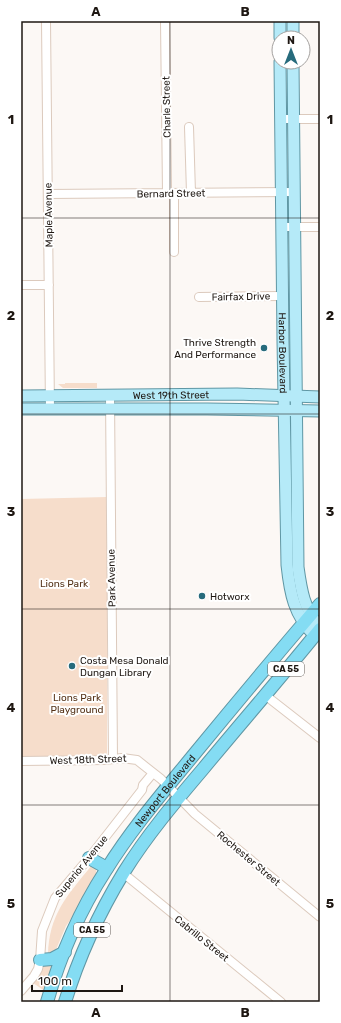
<svg xmlns="http://www.w3.org/2000/svg" width="341" height="1023" viewBox="0 0 341 1023" font-family="Rubik,sans-serif">
	<rect width="100%" height="100%" fill="#fcf8f5"/>
	<!-- green -->
	<path fill="#f6ddcb" d="M65,383H97V388H63L58,384H65Z
		M107,497V756L21,757V499Z
		M92,865L96,869V875L76,912L66,926L55,952L48,955C49,914 67,896 92,865Z
		M56,959L45,991L33,983L41,973L44,962Z"/>
	<g fill="none" stroke-linecap="round" stroke-linejoin="round">
		<defs>
			<path id="minor" d="M46,21L50,410
				M165,21L167,193
				M281,119H320
				M189,127L191,193
				M174,193V252
				M48,194L295,192
				M282,227H320
				M21,285H49
				M199,297L282,296
				M110,396L113,759
				M265,695L320,738
				M21,761L105,760L122,758L137,760L161,779L195,814L320,917
				M123,873L281,1002
				M21,991L34,976L38,969L40,960L42,931L55,898L89,858L142,790L143,785L153,773"/>
			<g id="major">
				<path d="M280,21V38"/>
				<path d="M293,21V38"/>
				<path id="s1" d="M280,62L283,341L287,565C290,593 294,616 315,636"/>
				<path d="M293,62L298,567C301,589 304,610 320,627"/>
				<path id="s2" d="M21,396L237,394L320,397"/>
				<path d="M21,409H207L320,411"/>
			</g>
			<g id="highway">
				<path d="M89,858L107,868"/>
				<path d="M40,960L52,959L65,952"/>
				<path id="s3" d="M47,1002C60,956 80,910 106,870C132,828 165,790 196,752C237,702 278,653 320,604"/>
				<path d="M65,1002C79,956 99,913 124,872C147,835 175,802 203,769C242,722 282,676 320,629"/>
			</g>
		</defs>
		<!-- minor casing -->
		<use href="#minor" stroke="#dccabd" stroke-width="10"/>
		<!-- major casing -->
		<use href="#major" stroke="#6097a4" stroke-width="13"/>
		<!-- highway casing -->
		<use href="#highway" stroke="#6097a4" stroke-width="14"/>
		<!-- minor -->
		<use href="#minor" stroke="#fff" stroke-width="8"/>
		<!-- major -->
		<use href="#major" stroke="#b5eaf8" stroke-width="11"/>
		<!-- highway -->
		<use href="#highway" stroke="#84dcf3" stroke-width="12"/>
	</g>
	<!-- grid -->
	<path fill="none" stroke="#1e1712" stroke-width="1" stroke-opacity="0.55" d="M170,21V1002M21,218H320M21,414H320M21,609H320M21,805H320"/>
	<!-- markers -->
	<g fill="#276b7c" stroke="#fff" stroke-width="1.5">
		<circle cx="264" cy="348" r="4"/>
		<circle cx="202" cy="596" r="4"/>
		<circle cx="72" cy="666" r="4"/>
	</g>
	<g text-anchor="middle" stroke-width="4" stroke-linejoin="round" paint-order="stroke">
		<!-- shield labels -->
		<g fill="#fff" stroke="#625d59" stroke-width="1">
			<rect x="268" y="662" width="36" height="14" rx="3"/>
			<rect x="74" y="923" width="36" height="14" rx="3"/>
		</g>
		<g font-size="9" font-weight="bold" fill="#1e1712">
			<text x="286" y="672">CA 55</text>
			<text x="92" y="933">CA 55</text>
		</g>
		<!-- street labels -->
		<g font-size="10" fill="#1e1712" stroke="#fff">
			<text transform="translate(166 107) rotate(-91)" y="4">Charle Street</text>
			<text transform="translate(171 193) rotate(-1)" y="4">Bernard Street</text>
			<text transform="translate(48 215) rotate(-91)" y="4">Maple Avenue</text>
			<text transform="translate(241 296) rotate(-1)" y="4">Fairfax Drive</text>
			<text dy="4" stroke="none"><textPath href="#s1" startOffset="291">Harbor Boulevard</textPath></text>
			<text dy="4" stroke="none"><textPath href="#s2" startOffset="150">West 19th Street</textPath></text>
			<text transform="translate(111 578) rotate(-91)" y="4">Park Avenue</text>
			<text transform="translate(88 759) rotate(-2)" y="4">West 18th Street</text>
			<text dy="4" stroke="none"><textPath href="#s3" startOffset="244">Newport Boulevard</textPath></text>
			<text transform="translate(249 858) rotate(40)" y="4">Rochester Street</text>
			<text transform="translate(81 866) rotate(-51)" y="4">Superior Avenue</text>
			<text transform="translate(202 938) rotate(39)" y="4">Cabrillo Street</text>
		</g>
		<!-- poi labels -->
		<g font-size="10" fill="#1e1712" stroke="#fff" text-anchor="start">
			<text x="256" y="346" text-anchor="end">Thrive Strength<tspan x="256" dy="12">And Performance</tspan></text>
			<text x="210" y="600">Hotworx</text>
			<text x="80" y="664">Costa Mesa Donald<tspan x="80" dy="12">Dungan Library</tspan></text>
		</g>
		<!-- park labels -->
		<g font-size="10" fill="#543217" stroke="#fff">
			<text x="64" y="587">Lions Park</text>
			<text x="77" y="701">Lions Park<tspan x="77" dy="12">Playground</tspan></text>
		</g>
	</g>
	<!-- border -->
	<rect width="341" height="1023" fill="none" stroke="#ffffff" stroke-width="44"/>
	<!-- north arrow -->
	<g transform="translate(291 50)"><circle r="19" fill="#ffffff" stroke="#a5a2a0"/>
	<path d="M0-3L7 15L0 10L-7 15Z" fill="#276b7c"/>
	<text y="-6" font-size="11" font-weight="bold" text-anchor="middle" fill="#1e1712">N</text>
	</g>
	<!-- scale -->
	<path d="M32 985v6h90v-6" fill="none" stroke="#1e1712" stroke-width="2"/>
	<text x="38" y="985" font-size="12" fill="#1e1712" stroke="#ffffff" stroke-width="3" paint-order="stroke">100 m</text>
	<rect x="22" y="22" width="297" height="979" fill="none" stroke="#1e1712" stroke-width="1.5"/>
	<g font-size="13" text-anchor="middle" font-weight="bold" fill="#1e1712">
		<text x="96" y="16">A</text>
		<text x="245" y="16">B</text>
		<text x="11" y="124">1</text>
		<text x="330" y="124">1</text>
		<text x="11" y="320">2</text>
		<text x="330" y="320">2</text>
		<text x="11" y="516">3</text>
		<text x="330" y="516">3</text>
		<text x="11" y="712">4</text>
		<text x="330" y="712">4</text>
		<text x="11" y="908">5</text>
		<text x="330" y="908">5</text>
		<text x="96" y="1017">A</text>
		<text x="245" y="1017">B</text>
	</g>
</svg>
